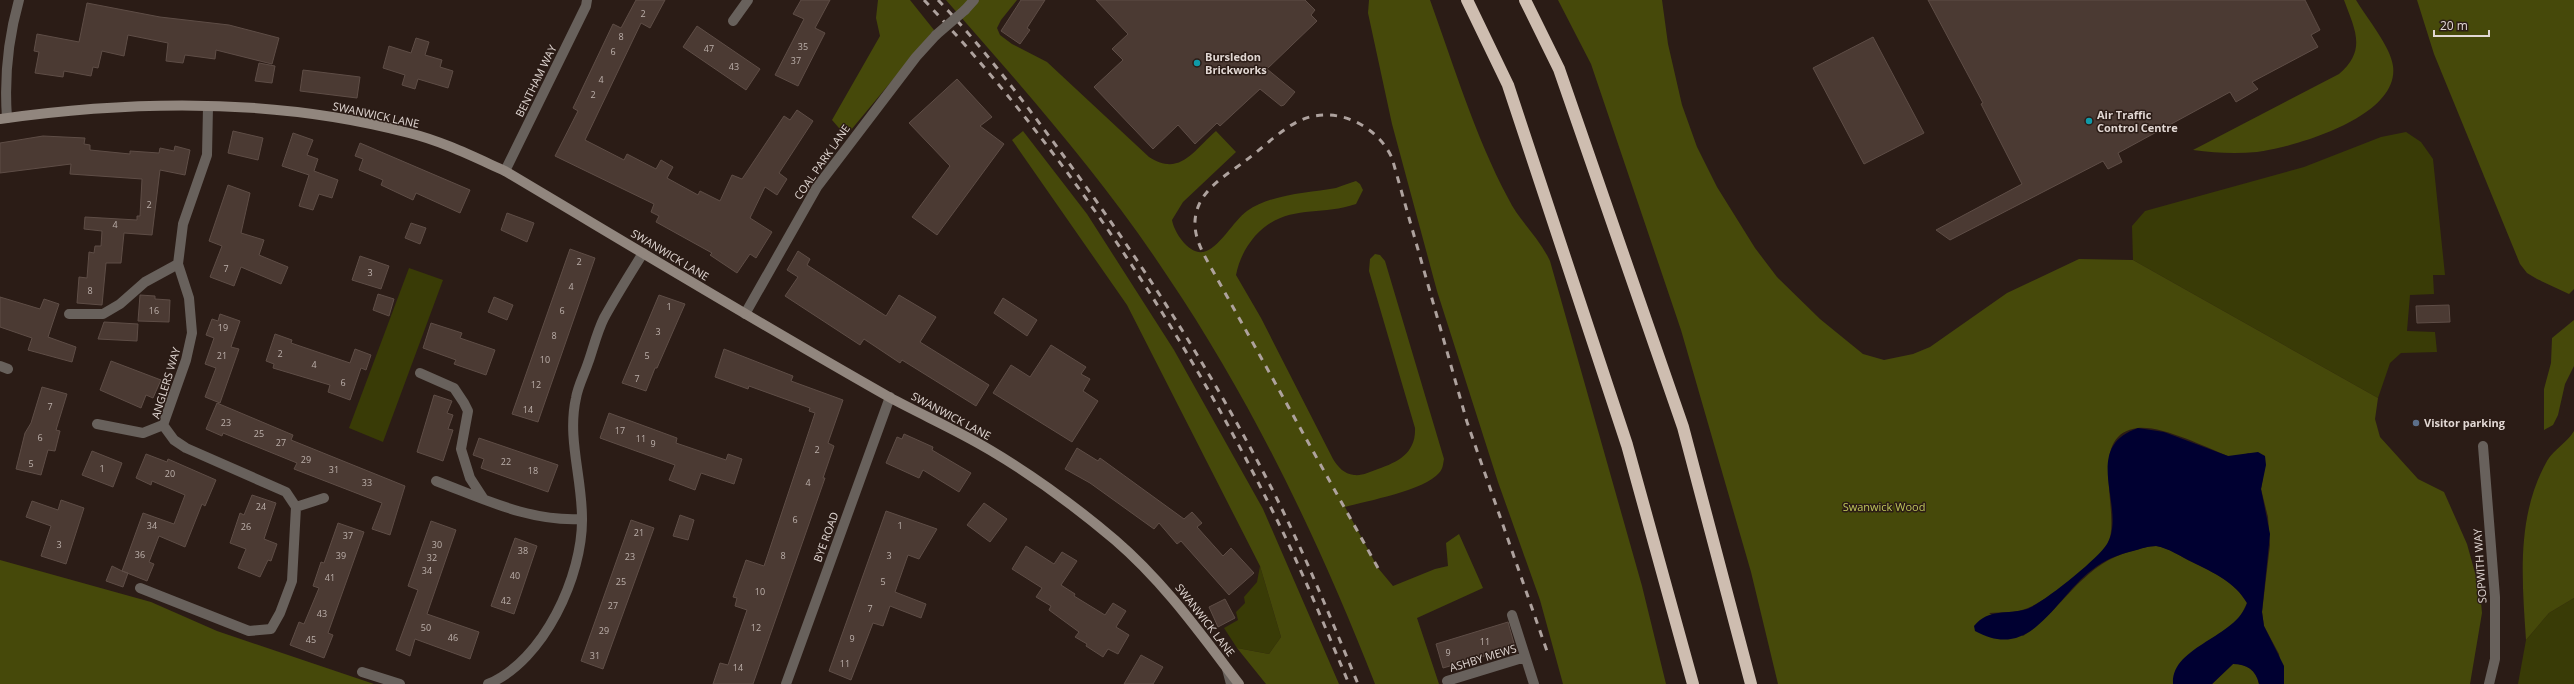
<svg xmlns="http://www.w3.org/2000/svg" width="2574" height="684" viewBox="0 0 2574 684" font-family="'Open Sans',sans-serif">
	<rect width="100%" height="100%" fill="#2b1c16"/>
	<!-- green -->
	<path fill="#393b06" d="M2406,132L2421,142L2433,159L2445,275H2433L2434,294L2410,295L2407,331L2435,332L2437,352L2401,353L2390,363L2378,398L2133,260L2132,226L2145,211L2304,167L2381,137Z
		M409,268L443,280L383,442L349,428Z
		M1260,566L1281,637L1269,654L1237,648L1224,628L1238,620L1236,612L1245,603L1244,597L1257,582Z
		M2574,598V684H2518L2526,640L2549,613Z"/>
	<!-- forest -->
	<path fill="#46490a" d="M878,0H910L934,30L846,136L832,120L880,36L876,18Z
		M946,0H1017L1001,20L997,28L1000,35L1012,44L1047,62L1149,157C1180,177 1193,151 1216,131L1236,152L1183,202L1172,220C1174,232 1188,254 1203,252C1218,250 1234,220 1247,211C1271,194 1308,193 1336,188C1342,186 1349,183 1356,181L1360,184L1363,190L1356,204C1318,217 1285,203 1255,236C1245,248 1239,260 1236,275L1261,318L1333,459C1338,467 1344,474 1354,475C1362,476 1370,472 1378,469C1398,462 1416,453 1415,428L1369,271L1370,259L1375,254L1380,255L1385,261L1444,459C1443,464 1443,469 1439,473C1425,490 1367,501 1345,507L1378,568L1393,586L1435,569L1448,566L1446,543L1459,534L1483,588L1417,618L1439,684H1375C1320,543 1253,403 1168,277C1103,178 1024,89 946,0Z
		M1369,0H1430C1454,66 1475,136 1508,198C1519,221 1539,237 1550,261L1642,586L1666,684H1563L1540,600L1498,482L1437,291L1392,124L1368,13Z
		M1558,0H1662L1668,44L1682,105L1697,147L1717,187L1755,248L1777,277L1820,319L1863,354L1884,360L1913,354L1930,347L2007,293L2079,259L2133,260L2378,398L2375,419L2380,437L2418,479L2444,492L2467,544L2480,591L2482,613L2470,684H2284L2279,654L2264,626L2262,612L2270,545L2268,517L2261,489L2263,477L2249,453L2237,457L2228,456C2204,447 2164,426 2138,428C2085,434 2122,515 2108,543C2100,559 2045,602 2028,608C2017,613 2002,612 1989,613L2023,636C2064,609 2081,564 2132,551C2139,549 2148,546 2156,546C2168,547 2181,557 2192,562C2213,572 2235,582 2247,603L2238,621L2195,650L2173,684H1778L1751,572L1681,330L1591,64Z
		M2344,0H2356C2366,17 2391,47 2393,66C2400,117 2295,147 2257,152C2235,154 2215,153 2193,150L2339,74C2367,50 2355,30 2344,0Z
		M2417,0H2574V289L2569,294L2537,279L2527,273L2520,264L2434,54Z
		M1023,131L1087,214L1174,350L1263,509L1339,684H1266L1237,648L1269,654L1281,637L1260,566L1127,305L1012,140Z
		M2574,320V366L2565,384L2558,415L2553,425L2544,430V389L2551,363L2552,338Z
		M2574,431V598L2549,613L2526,640C2522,579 2516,516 2547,461C2554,449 2567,443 2574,431Z
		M0,560L151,602L217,631L374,684H0Z
		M2233,664C2247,664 2256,670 2259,684H2212Z"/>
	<!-- water -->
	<path fill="#000031" d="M2138,428L2164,432L2228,456L2258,452L2265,456L2266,465L2261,489L2270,534L2262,612L2264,626L2284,666V684H2259C2256,670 2247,664 2233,664L2212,684H2173C2171,646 2236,638 2247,603C2235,582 2214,573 2192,562C2182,557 2168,548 2156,546C2149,546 2140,549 2133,551C2117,555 2104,560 2092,570C2055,597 2032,663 1975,631L1974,626C1989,608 2007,615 2027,609C2043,603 2098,559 2107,544C2128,509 2079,448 2138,428Z"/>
	<!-- building -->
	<path fill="#4b3a33" stroke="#5e4d46" d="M636,0H665L650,28L641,23L585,140L624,160L627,154L656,169L661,160L673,167L667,178L698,195L700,191L720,201L732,175L742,179L784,116L790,120L797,110L813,121L779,173L787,179L777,195L765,187L750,218L772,232L756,258L750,254L737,273L710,255L712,253L656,222L659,216L651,212L654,204L555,156L578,111L573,108L613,24L621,28Z
		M801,0H830L815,28L825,33L798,86L775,75L804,19L793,14Z
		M1021,0H1045L1027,28L1030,30L1020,44L1001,31Z
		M1096,0H1305L1315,10L1311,15L1317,21L1267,69L1295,92L1284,105L1281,106L1260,89L1220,126L1217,123L1195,144L1178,125L1153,149L1094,87L1123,60L1112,49L1128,34Z
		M1928,0H2305L2320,30L2311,35L2318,47L2252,82L2258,89L2236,102L2230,92L2118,153L2122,162L2108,169L2103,161L1950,240L1936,230L2022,184L1981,104L1983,103Z
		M87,3L160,17L229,25L279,38L272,64L216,50L215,59L185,55L183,63L166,61L168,43L128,35L124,56L102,51L98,68L93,67L91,76L64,71L63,77L35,73L39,52L34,51L37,34L79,42Z
		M697,26L760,69L746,90L683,47Z
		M1873,37L1924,133L1864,164L1813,68Z
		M416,38L429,42L425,55L442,60L440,67L453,71L448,88L418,79L415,89L402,85L405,75L383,68L389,46L411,53Z
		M259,63L275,66L272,83L255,81Z
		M303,70L360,77L357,98L300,91Z
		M957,79L992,117L980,126L1004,144L937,235L912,217L950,166L909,123Z
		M233,131L263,138L258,160L228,153Z
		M293,133L313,140L307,155L318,159L314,171L338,180L332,198L319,194L313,210L299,206L309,175L282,166Z
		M43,136L85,138L84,144L90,145V150L130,154V151L159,153L160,148L174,151L175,146L190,150L185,175L160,170L152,235L124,233L121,263H106L102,305L77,303L79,277L87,278L89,252L94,253L95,246H101L102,231L84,229L85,217L137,220V216H140L142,179L70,174L71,164L0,173V143Z
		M360,143L470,190L460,213L416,193L413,200L381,185L383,180L359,170L363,159L355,156Z
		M228,185L250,193L241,233L264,240L259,255L288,267L281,284L241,267L234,286L210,277L222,246L209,241Z
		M507,213L534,223L527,242L501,230Z
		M411,223L426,228L420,244L405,238Z
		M570,249L595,258L538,422L512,414Z
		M798,251L810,259L807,265L886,316L899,295L936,317L920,342L989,385L976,406L902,360L900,363L864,339L860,345L785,296L798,277L787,270Z
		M360,256L389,266L381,289L352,280Z
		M378,294L394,299L389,316L373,310Z
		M140,295L155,296V299L170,300L169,322L138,321Z
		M659,295L685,304L657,368H655L646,391L622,383Z
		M0,297L40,309L44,299L59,304L48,337L76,347L72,362L28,350L32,338L0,327Z
		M494,297L513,305L507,320L488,312Z
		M1003,298L1037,320L1027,336L994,313Z
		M2449,305L2450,322L2417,323L2416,306Z
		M220,314L240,321L231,347L239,349L220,403L205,397L216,368L205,364L214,338L206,335L212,319L218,321Z
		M104,322L138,324L137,341L98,339Z
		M431,323L462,333L460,338L495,350L486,375L454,364L456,360L423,348Z
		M275,334L292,340L291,343L350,363L355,349L371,355L366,370L361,368L350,400L328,392L330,385L273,368L274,364L266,361Z
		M1051,345L1086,367L1081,374L1090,379L1083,391L1098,401L1072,442L993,393L1011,365L1030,377Z
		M724,349L793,376L791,381L843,400L828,443L834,446L823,478H825L753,684H713L720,663L728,665L747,610L735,606L737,598L733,597L746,560L764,566L815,413L809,411L810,408L749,386L748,389L715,377Z
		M111,361L161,380L153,398L146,395L141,408L100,390Z
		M42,387L67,394L56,430L60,431L55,451L48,450L41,475L16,469L25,433L31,423Z
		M434,395L452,401L447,413L453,415L448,429L453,430L443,461L417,452Z
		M217,403L293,435L291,440L405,486L390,535L372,529L382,503L294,469L297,463L223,433L222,436L206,429Z
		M609,413L677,438L676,443L726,460L728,454L742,459L734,484L701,473L695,490L669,480L675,465L600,438Z
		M904,434L933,447L932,450L971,473L959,492L923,470L919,478L886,463L897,437L902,439Z
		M479,438L558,465L548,492L481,468L484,459L473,455Z
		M1077,448L1098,461L1100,458L1184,519L1192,512L1202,523L1197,527L1223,556L1231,548L1254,573L1229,595L1181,541L1177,544L1159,523L1154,529L1090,483L1065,469Z
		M92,451L122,463L113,487L82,475Z
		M146,454L167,462L168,459L216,480L205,506L202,504L185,547L159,536L149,562L154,564L147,581L122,571L128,573L123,587L106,581L112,566L122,571L143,513L174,524L185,495L152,481L151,485L136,478Z
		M252,495L276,503L264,539L277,544L271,561L268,560L260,577L238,568L246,549L230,543L240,513L244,515Z
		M61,500L84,508L66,564L41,556L51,526L26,517L32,501L58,510Z
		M984,503L1007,519L990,542L967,525Z
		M886,511L937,529L919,559L908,555L895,592L926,604L921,618L890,606L883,626L873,623L851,680L829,671Z
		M680,515L694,520L688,540L673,536Z
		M631,520L654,528L603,669L581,661Z
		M431,521L456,530L427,614L479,632L470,659L415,639L410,656L396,650L418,590L408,586Z
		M338,523L364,532L328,633L333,635L324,658L290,645L299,622L304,624L319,588L313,586L321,562L324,563Z
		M515,538L537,546L514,614L491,606Z
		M1026,546L1054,564L1062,552L1077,561L1061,585L1075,594L1074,596L1105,615L1113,603L1126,611L1116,627L1129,635L1118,654L1108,649L1103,657L1086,646L1087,644L1075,637L1079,632L1049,610L1051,606L1036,597L1042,588L1012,569Z
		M1225,599L1235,618L1218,627L1209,607Z
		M1508,622L1515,647L1443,668L1436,644Z
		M1141,655L1163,667L1153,684H1124Z"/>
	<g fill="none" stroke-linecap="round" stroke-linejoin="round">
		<!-- street -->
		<path stroke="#68615c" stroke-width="10" d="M965,10L974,0
			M733,21L748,0
			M7,118C4,77 8,39 19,0
			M505,171L586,6L587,0
			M69,314H103L120,304L145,282L178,264
			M745,314L817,187L916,57L936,35
			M0,366L8,369
			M420,373L454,388L464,403L468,411L461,449L470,478L483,498
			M97,424L143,433L163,425
			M2483,446L2495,597V659L2489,684
			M436,481C484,499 530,522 582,519
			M296,507L324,498
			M140,588L249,631L271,629L280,613L292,581L296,507L286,492L186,448L174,440L163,425L186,360L192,333L189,298L178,264L183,224L207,155L208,107
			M1512,615L1534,684
			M1227,669L1231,684
			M362,672L400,684
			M1447,681L1525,657
			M488,684C544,661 583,575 582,518C582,477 567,438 576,398C578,386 584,375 588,363C593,349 597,332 604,318C616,296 630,274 643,253
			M786,684L890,397"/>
		<!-- secondary -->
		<path stroke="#91867e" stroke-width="10" d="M0,119C135,100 277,98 409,133C442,141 474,157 505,171C633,247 760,324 889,397C922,415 957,430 990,450C1034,476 1076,507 1115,540C1164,582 1200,633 1239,684"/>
		<!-- highway -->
		<path stroke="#cebdb0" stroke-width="12" d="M1467,0L1508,85L1627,445L1693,684
			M1525,0L1559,69L1683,427L1751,684"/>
		<!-- rail -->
		<path stroke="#aea29e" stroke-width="3" stroke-dasharray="7 7" stroke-linecap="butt" d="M924,0C1059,143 1178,322 1266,498C1297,558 1323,622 1349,684
			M938,0C983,47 1024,102 1063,155C1141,261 1213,373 1273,491C1305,554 1331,619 1358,684
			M1378,568L1209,264C1199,246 1190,228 1198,207C1206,186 1228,174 1245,161C1263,148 1281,129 1301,120C1336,105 1377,125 1392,158L1467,422L1548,654"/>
		<!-- street-bridge -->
		<path stroke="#68615c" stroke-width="10" d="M936,35L965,10"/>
	</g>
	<!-- markers -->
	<g fill="#0f9aa8" stroke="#2b1c16" stroke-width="1.5">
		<circle cx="1197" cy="63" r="4"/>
		<circle cx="2089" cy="121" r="4"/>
	</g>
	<circle fill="#5c6f8a" stroke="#2b1c16" stroke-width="1.5" cx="2416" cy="423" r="4"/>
	<g text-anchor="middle" stroke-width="3" stroke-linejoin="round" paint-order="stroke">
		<!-- number labels -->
		<g font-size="9" fill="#bcb0ab">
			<text x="643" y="17">2</text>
			<text x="621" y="40">8</text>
			<text x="803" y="50">35</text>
			<text x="709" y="52">47</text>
			<text x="613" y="55">6</text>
			<text x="796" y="64">37</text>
			<text x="734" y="70">43</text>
			<text x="601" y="83">4</text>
			<text x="593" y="98">2</text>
			<text x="149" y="208">2</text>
			<text x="115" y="228">4</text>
			<text x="579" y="265">2</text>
			<text x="226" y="272">7</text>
			<text x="370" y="276">3</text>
			<text x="571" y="290">4</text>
			<text x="90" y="294">8</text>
			<text x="669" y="310">1</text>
			<text x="154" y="314">16</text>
			<text x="562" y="314">6</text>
			<text x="223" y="331">19</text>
			<text x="658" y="335">3</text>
			<text x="554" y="339">8</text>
			<text x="280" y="357">2</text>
			<text x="222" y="359">21</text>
			<text x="647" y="359">5</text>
			<text x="545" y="363">10</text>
			<text x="314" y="368">4</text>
			<text x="637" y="382">7</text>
			<text x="343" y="386">6</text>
			<text x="536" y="388">12</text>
			<text x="50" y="410">7</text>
			<text x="528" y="413">14</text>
			<text x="226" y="426">23</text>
			<text x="620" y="434">17</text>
			<text x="259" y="437">25</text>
			<text x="40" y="441">6</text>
			<text x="641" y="442">11</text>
			<text x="281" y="446">27</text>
			<text x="653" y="447">9</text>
			<text x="817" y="453">2</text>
			<text x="306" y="463">29</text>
			<text x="506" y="465">22</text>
			<text x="31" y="467">5</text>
			<text x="102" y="472">1</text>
			<text x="334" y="473">31</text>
			<text x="533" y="474">18</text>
			<text x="170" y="477">20</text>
			<text x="367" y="486">33</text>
			<text x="808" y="486">4</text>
			<text x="261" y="510">24</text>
			<text x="795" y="523">6</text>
			<text x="152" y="529">34</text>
			<text x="900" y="529">1</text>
			<text x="246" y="530">26</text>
			<text x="639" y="536">21</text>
			<text x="348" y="539">37</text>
			<text x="59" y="548">3</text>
			<text x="437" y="548">30</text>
			<text x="523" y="554">38</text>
			<text x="140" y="558">36</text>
			<text x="341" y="559">39</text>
			<text x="783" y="559">8</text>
			<text x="889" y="559">3</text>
			<text x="630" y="560">23</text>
			<text x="432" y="561">32</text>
			<text x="427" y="574">34</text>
			<text x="515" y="579">40</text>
			<text x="330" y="581">41</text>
			<text x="621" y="585">25</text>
			<text x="883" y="585">5</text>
			<text x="760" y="595">10</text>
			<text x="506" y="604">42</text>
			<text x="613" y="609">27</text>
			<text x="870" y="612">7</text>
			<text x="322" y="617">43</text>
			<text x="426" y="631">50</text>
			<text x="756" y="631">12</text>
			<text x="604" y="634">29</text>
			<text x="453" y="641">46</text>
			<text x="852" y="642">9</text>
			<text x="311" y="643">45</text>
			<text x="1485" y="645">11</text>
			<text x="1448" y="656">9</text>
			<text x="595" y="659">31</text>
			<text x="845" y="667">11</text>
			<text x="738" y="671">14</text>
		</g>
		<!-- poi labels -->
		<g font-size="11" font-weight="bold" fill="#e1d7d3" stroke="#2b1c16" text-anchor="start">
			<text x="1205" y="61">Bursledon<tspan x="1205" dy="13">Brickworks</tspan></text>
			<text x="2097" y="119">Air Traffic<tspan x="2097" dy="13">Control Centre</tspan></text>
			<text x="2424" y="427">Visitor parking</text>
		</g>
		<!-- street labels -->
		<g font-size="11" fill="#e1d7d3" stroke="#2b1c16">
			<text transform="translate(536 81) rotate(-64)" y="4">BENTHAM WAY</text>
			<text transform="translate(376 115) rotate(12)" y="4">SWANWICK LANE</text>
			<text transform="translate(822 162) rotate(-55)" y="4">COAL PARK LANE</text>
			<text transform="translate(670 255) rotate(31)" y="4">SWANWICK LANE</text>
			<text transform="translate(166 383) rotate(-73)" y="4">ANGLERS WAY</text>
			<text transform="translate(951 416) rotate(28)" y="4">SWANWICK LANE</text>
			<text transform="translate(826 537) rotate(-70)" y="4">BYE ROAD</text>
			<text transform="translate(2480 566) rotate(-94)" y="4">SOPWITH WAY</text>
			<text transform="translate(1205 620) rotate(52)" y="4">SWANWICK LANE</text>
			<text transform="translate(1483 658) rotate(-17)" y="4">ASHBY MEWS</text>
		</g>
		<!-- park labels -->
		<g font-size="11" fill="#bfc65b" stroke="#2b1c16">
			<text x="1884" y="511">Swanwick Wood</text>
		</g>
	</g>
	<!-- scale -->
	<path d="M2434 30v6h55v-6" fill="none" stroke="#e1d7d3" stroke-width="2"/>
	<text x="2440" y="30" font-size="12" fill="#e1d7d3" stroke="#2b1c16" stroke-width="3" paint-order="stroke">20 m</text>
</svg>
